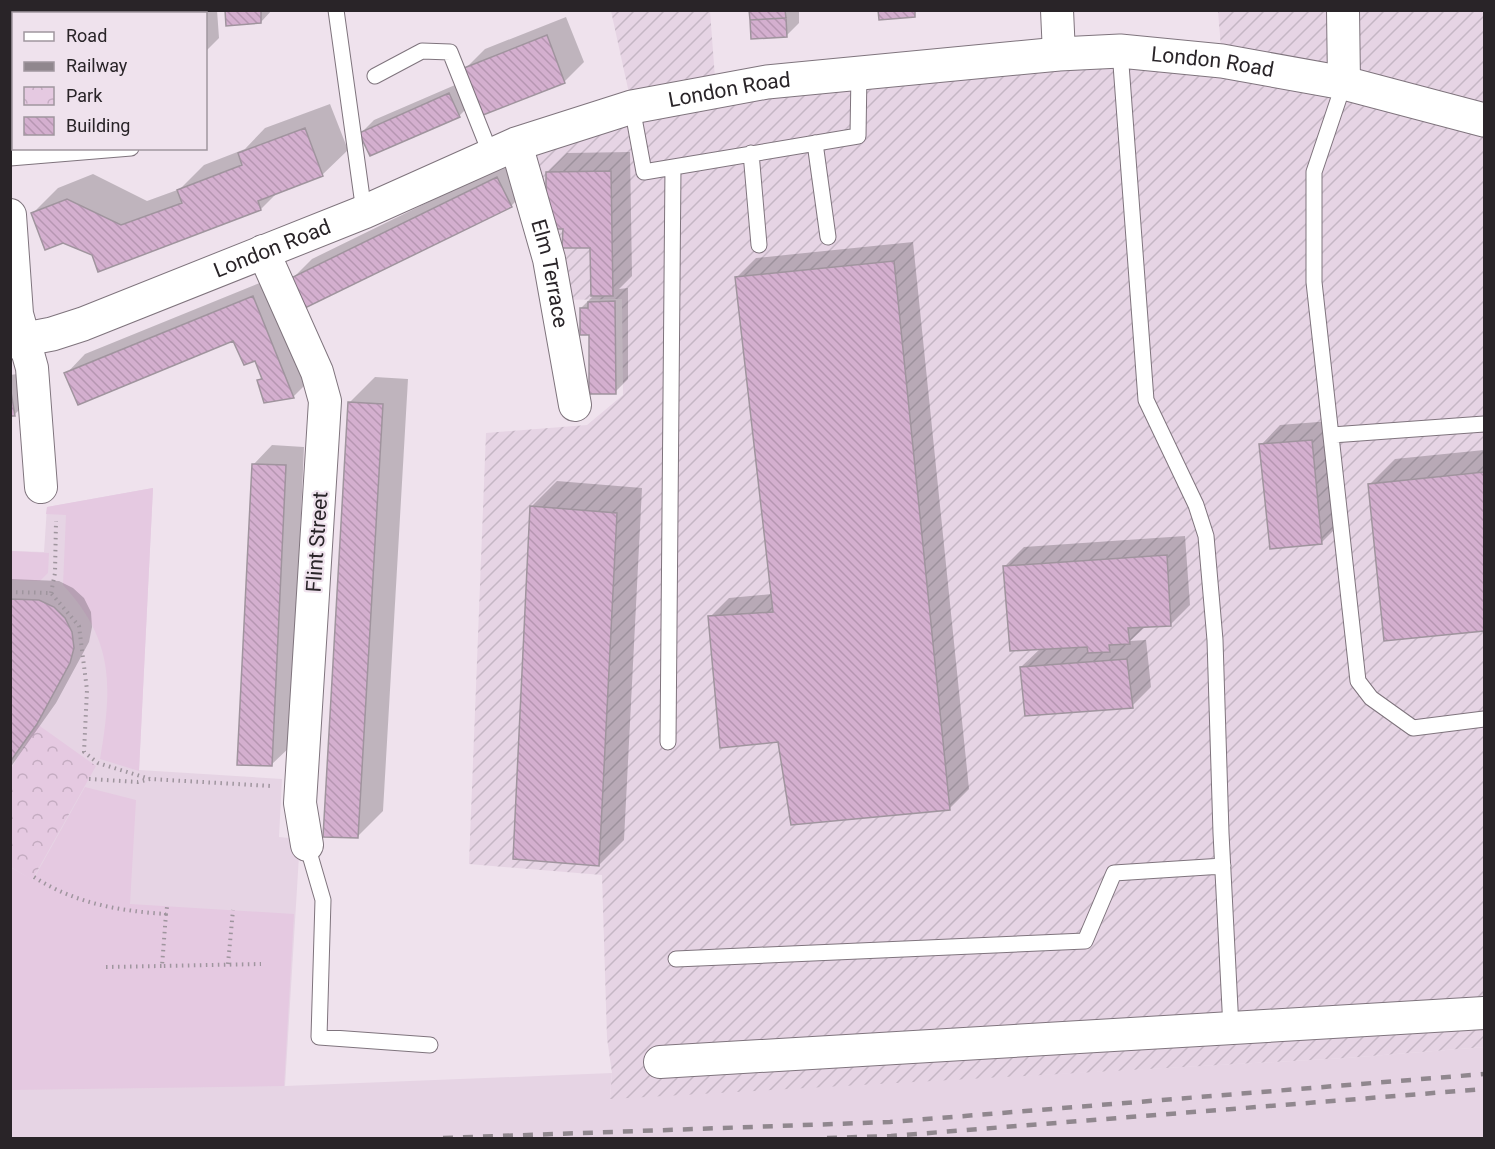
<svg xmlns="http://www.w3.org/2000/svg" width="1495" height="1149" viewBox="0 0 1495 1149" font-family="Roboto,sans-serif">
	<defs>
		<pattern id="industrial-furrows" width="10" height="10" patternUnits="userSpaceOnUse" patternTransform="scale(1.5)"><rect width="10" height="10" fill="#e6d4e4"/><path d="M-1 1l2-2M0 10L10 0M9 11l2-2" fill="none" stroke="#c5b6c4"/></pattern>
		<pattern id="park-crowns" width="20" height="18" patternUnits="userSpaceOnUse" patternTransform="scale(1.5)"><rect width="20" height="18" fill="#e5c9e1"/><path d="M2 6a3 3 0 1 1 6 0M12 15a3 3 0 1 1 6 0" fill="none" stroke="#c4acc1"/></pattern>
		<pattern id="building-back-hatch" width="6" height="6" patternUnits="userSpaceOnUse" patternTransform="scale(1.5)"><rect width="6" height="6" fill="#d4afcf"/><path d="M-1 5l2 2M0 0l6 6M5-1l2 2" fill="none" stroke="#b696b2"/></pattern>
	</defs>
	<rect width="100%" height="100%" fill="#efe2ed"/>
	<!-- built -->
	<path fill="#e6d4e4" d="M153,488L139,770L282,779L279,837L300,839L285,1086L612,1073L610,1098L1346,1058L1484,1047V1138H11V551L44,552L47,507Z"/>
	<!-- industrial -->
	<path fill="url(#industrial-furrows)" d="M611,11H710L716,91L1222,60L1218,11H1484V1047L1346,1058L610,1099L612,1073L607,1038L602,875L469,864L486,433L587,425L623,395L622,299L558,300L516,144L632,107Z"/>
	<!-- green -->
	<path fill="#e5c9e1" d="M153,488L139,771L100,759C112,688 115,641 63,585L66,515L46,514L47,507Z
		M11,551L49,553L48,573L40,581L11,580Z
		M85,787L136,800L130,904L294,914L284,1086L11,1090L10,867L33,880Z"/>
	<!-- park -->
	<path fill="url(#park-crowns)" d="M37,724L96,766L32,880L11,867V769Z"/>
	<!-- shadow -->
	<path fill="#0003" d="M217,10L219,38L206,51V14H150Z
		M227,10H272L261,22Z
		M751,10H799V23L786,36Z
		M566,17L584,62L564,82L466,68L485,49Z
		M462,82L472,103L459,116L361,133L374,120Z
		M330,104L348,150L322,175L278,192L261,209L99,270L93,254L33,213L58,188L93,174L147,201L180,189L204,165L245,149L265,128Z
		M630,152L632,276L619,289L628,288V379L615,392L581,308L595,294L591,247L564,227L547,173L567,153Z
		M516,159L530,187L511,206L293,278L312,259Z
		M913,242L969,789L950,808L779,740L710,617L729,598L772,594L737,277L756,258Z
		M272,278L313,377L294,396L265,401L258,381L263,376L256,359L234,340L66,374L85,354Z
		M25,373L28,401L15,414L10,415V375Z
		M375,377L408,379L383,811L358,836L349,403Z
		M1331,421L1341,523L1322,542L1261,445L1280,425Z
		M272,445L304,447L291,746L271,765L253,465Z
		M1484,450V629L1385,639L1369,485L1395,459Z
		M557,481L642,488L624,840L599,865L531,507Z
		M1185,536L1190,605L1171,624L1146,626L1130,641L1146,640L1151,687L1132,706L1021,667L1041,648L1005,566L1024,547Z
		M10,579L59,581L73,588L84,598L91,612L92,627L89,642L56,703L10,768Z"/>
	<!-- building -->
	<path fill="url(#building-back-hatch)" stroke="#a0949e" stroke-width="1.5" d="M225,10H261V23L226,26Z
		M749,10H785L786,18L750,20Z
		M878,10H915V17L879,20Z
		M786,18L787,37L751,39L750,20Z
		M547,35L565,83L483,115L464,68Z
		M449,93L460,117L370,156L359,133Z
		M305,128L323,176L258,201L261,210L98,272L92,255L63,243L45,250L31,213L67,199L121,225L182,203L177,190L242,165L238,153Z
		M611,171L613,296H591L590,248H562L563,229H552V213H546V172Z
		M497,177L512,207L305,308L291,278Z
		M894,261L950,810L791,825L778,742L720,748L708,616L773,612L735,277Z
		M253,296L294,398L264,403L257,380L262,379L255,361L244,365L233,341L78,405L64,373Z
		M615,301L616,394H589V335H580V308H588V302Z
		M10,386L15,416H10Z
		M348,402L383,404L358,838L323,837Z
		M1312,440L1322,544L1270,549L1259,444Z
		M252,464L286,465L272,766L237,765Z
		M1484,472V631L1384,641L1368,484Z
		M530,506L617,513L599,866L513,859Z
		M1167,555L1171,626L1128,628L1130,644L1109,645L1110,652L1088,653L1087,647L1010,651L1003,566Z
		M10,599L39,600L54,607L65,618L72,632L74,648L70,663L37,724L10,762Z
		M1127,659L1133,708L1025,716L1020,667Z"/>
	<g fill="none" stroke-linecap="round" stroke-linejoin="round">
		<defs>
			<path id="service" d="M336,10L364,212
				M1120,51L1146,400L1196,505L1206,536L1215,640L1221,833L1231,1028
				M375,76L422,51L450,52L491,155
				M1344,83L1314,172V282L1358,681L1371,698L1413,728L1484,719
				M632,107L644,172L858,136L859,72
				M815,143L828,237
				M751,153L759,245
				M10,158L131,148
				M1332,435L1484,424
				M668,742L673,167
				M307,845L323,900L319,1037L430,1045
				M676,959L1085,941L1114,873L1223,866"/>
			<g id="minor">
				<path d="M1057,10L1059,54"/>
				<path d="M1343,10L1344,83"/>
				<path id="s1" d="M516,144L549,259L575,405"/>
				<path d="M10,215L17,314L32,368L41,487"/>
				<path d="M263,251L317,372L325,401L300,803L307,845"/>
				<path d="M660,1062L1484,1013"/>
			</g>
			<g id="tertiary">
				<path id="s2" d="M10,342L52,334L83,324L364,212L516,144L632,107L767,82L1059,54L1120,51L1222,61L1344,83L1484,120"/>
			</g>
		</defs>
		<!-- service casing -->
		<use href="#service" stroke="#7f747d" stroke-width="17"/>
		<!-- minor casing -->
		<use href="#minor" stroke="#7f747d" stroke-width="34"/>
		<!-- tertiary casing -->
		<use href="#tertiary" stroke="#7f747d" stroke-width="35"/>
		<!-- path -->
		<path stroke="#9f959e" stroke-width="4" stroke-dasharray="1.5 4.5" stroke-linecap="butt" d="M10,592L51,593L79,626L87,690L84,752L98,763L150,779
			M51,593L55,573L56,521
			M89,779L138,782L150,779L271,786
			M34,877C74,903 119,911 166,914L167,907
			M166,914L162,966L261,964
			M228,964L233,910
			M106,967L162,966"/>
		<!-- service -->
		<use href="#service" stroke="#fff" stroke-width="15"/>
		<!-- minor -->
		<use href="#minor" stroke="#fff" stroke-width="32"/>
		<!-- tertiary -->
		<use href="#tertiary" stroke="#fff" stroke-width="33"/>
		<!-- rail -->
		<path stroke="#90878e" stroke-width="4.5" stroke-dasharray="10 10" stroke-linecap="butt" d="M443,1138L890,1122L1484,1074
			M827,1138L891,1136L1484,1089"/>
	</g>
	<g text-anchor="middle" stroke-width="4.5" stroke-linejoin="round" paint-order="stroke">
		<!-- street labels -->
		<g font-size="21" fill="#292428" stroke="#efe2ed">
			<text dy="7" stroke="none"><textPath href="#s2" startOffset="1251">London Road</textPath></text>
			<text dy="7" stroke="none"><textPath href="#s2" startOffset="765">London Road</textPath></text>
			<text dy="7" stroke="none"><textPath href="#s2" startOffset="279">London Road</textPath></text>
			<text dy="7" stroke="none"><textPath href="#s1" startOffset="134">Elm Terrace</textPath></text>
			<text transform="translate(317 542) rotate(-86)" y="7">Flint Street</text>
		</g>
	</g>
	<!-- border -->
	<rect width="1495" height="1149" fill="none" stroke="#292428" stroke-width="24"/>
	<!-- legend -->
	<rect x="12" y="12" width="195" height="138" fill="#efe2ed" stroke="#a0969e" stroke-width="1.5"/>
	<rect x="24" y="32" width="30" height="9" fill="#ffffff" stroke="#a0969e" stroke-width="1.5"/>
	<text x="66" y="42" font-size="18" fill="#292428">Road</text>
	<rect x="24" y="62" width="30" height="9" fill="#90878e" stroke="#a0969e" stroke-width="1.5"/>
	<text x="66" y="72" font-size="18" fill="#292428">Railway</text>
	<rect x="24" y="87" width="30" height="18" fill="url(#park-crowns)" stroke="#a0969e" stroke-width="1.5"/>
	<text x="66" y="102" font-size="18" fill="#292428">Park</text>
	<rect x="24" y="117" width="30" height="18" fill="url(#building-back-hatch)" stroke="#a0969e" stroke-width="1.5"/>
	<text x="66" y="132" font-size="18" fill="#292428">Building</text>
</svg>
